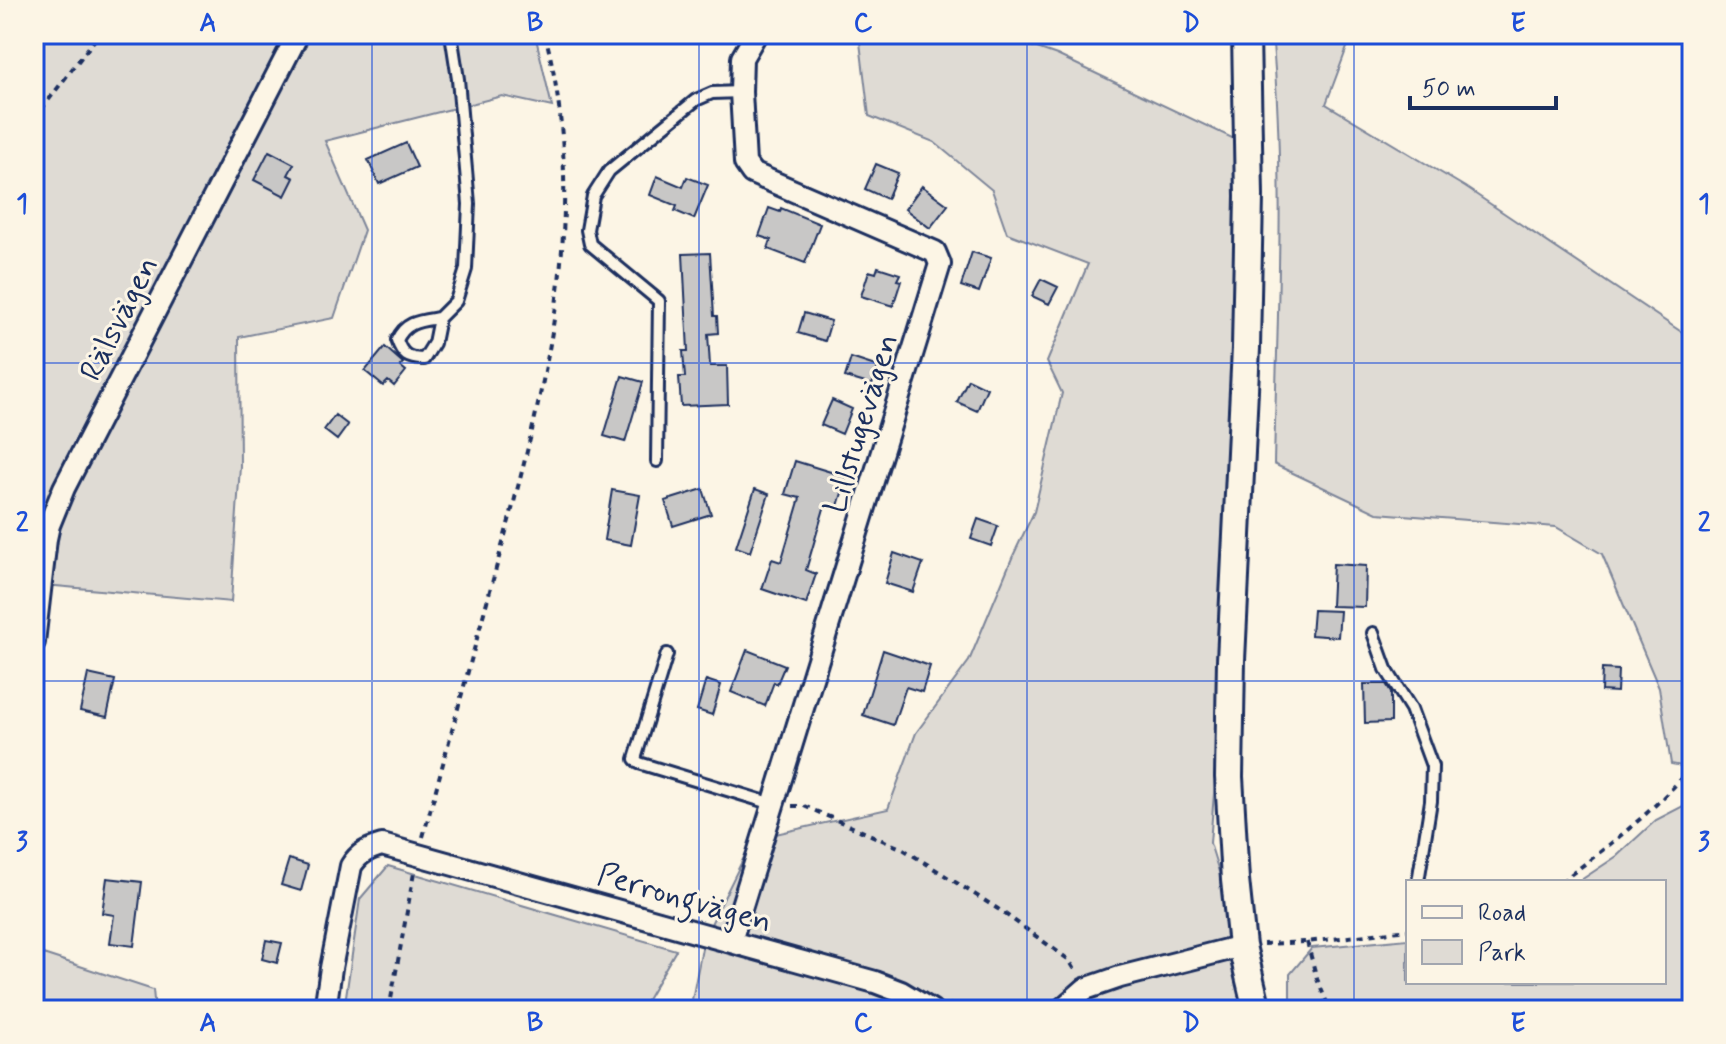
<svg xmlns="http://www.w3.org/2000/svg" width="1726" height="1044" viewBox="0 0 1726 1044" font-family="Mynerve,sans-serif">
	<rect width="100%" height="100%" fill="#fcf5e5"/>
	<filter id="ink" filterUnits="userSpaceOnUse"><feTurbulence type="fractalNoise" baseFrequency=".0125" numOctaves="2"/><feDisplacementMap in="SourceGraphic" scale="16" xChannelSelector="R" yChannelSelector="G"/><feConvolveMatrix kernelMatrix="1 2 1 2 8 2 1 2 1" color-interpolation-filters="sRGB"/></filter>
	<g filter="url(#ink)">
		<!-- green -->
		<path fill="#dfdbd4" stroke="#7d8599" stroke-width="2" d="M34,34H535L552,107L502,96L325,141L364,230L334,318L239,337L240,466L231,602L34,584Z
			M859,34H997L1057,55L1243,143L1229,607L1210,843L1242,946L1255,1010H690L704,938L753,839L888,809L916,733L969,661L1012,558L1034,512L1062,393L1047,362L1088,264L1007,233L992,190L934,142L869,116Z
			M1272,34H1352L1326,104L1465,187L1692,339V768L1671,764L1659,688L1602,554L1556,527L1377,513L1274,464C1277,321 1286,177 1272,34Z
			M1685,805L1692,807V1010H1290V974L1312,948L1408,939V982H1664V882H1578L1617,856L1656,820Z
			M388,866L676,950L641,1010H344L360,899Z
			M34,951L153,990L155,1010H34Z"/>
		<!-- building -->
		<path fill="#c8c7c6" stroke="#1b2f5e" stroke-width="2" d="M406,143L417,167L379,184L368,160Z
			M269,151L294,164L288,175L294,178L285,196L254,180Z
			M876,164L898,173L887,199L865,189Z
			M657,176L683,187L687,177L708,185L694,219L675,211L677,206L650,195Z
			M922,186L948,205L930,228L905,209Z
			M769,208L780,212L781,208L820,224L805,263L768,249L771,240L759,236Z
			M972,252L991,258L979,292L961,286Z
			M710,253L714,316H717L718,333L708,334L710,366H727L728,404L681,406L679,377H685L683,351H688L683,254Z
			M878,267L900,274L897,280L901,281L893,306L861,296L869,271L876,273Z
			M1041,279L1058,287L1049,304L1032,296Z
			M804,313L831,321L825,341L798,333Z
			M385,347L403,363L400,366L406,371L394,386L388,381L383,386L365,371Z
			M851,358L878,367L872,385L845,377Z
			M622,376L643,382L625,442L604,436Z
			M968,379L987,388L977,411L957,402Z
			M832,400L852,409L842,434L821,425Z
			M335,415L348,425L337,440L324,430Z
			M795,461L847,477L837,509L825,505L806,570L816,574L806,604L762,589L772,559L781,562L800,498L785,494Z
			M703,489L711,514L673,526L665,501Z
			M755,489L769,494L750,552L736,547Z
			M612,490L640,495L631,545L604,540Z
			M978,519L998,526L991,546L971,539Z
			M894,553L923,563L913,592L885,583Z
			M1333,564L1366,566L1365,607L1331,606Z
			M1313,610L1340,611L1338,637L1311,635Z
			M747,650L785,665L777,684L774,682L765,706L731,692Z
			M883,650L930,666L922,692L906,687L893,725L863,715Z
			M1602,669L1618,670L1617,692L1601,691Z
			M88,674L115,680L107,717L80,711Z
			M706,680L721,685L712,715L697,710Z
			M1364,684H1386L1391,692V722L1365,723Z
			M289,859L308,865L301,891L281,885Z
			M107,878L142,882L134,946L110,943L114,915L102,913Z
			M266,940L282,943L277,963L262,959Z"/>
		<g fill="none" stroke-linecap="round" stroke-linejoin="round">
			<defs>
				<path id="service" d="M439,318C420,321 406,321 397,340C402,355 408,359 424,359L434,343L439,318L456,301L466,269L469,204L458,79L451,34
					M657,461L659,301L590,244L587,230L593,196L609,171L696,100L712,93L741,92
					M1373,633L1386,669L1411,709L1432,766L1431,801L1418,882
					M667,654L635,759L639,763L773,804"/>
				<path id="minor" d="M34,642L46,539L49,525L64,488L298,34
					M731,941L940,264L935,252L752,173L745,163L741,92L742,58L756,34
					M325,1010L331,968L351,866C359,853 368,849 382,845L875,982L901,992L931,1010
					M1061,1010L1085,989L1120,977L1242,946"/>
				<path id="tertiary" d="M1246,34L1249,196L1246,348L1231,660L1229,777L1235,880L1242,946L1257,1010"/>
			</defs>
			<!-- service casing -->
			<use href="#service" stroke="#1b2f5e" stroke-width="16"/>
			<!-- minor casing -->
			<use href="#minor" stroke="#1b2f5e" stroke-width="26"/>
			<!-- tertiary casing -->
			<use href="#tertiary" stroke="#1b2f5e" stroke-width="32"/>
			<!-- path -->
			<path stroke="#1b2f5e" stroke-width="4" stroke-dasharray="6 6" stroke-linecap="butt" d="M34,119L99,34
				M792,806H804L903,849L998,909L1069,960L1077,973
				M423,837C448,745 473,653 498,561C546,386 591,215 545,34
				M1561,882C1607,847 1654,812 1691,767L1692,768
				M1307,942L1317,979L1330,1010
				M1263,944L1307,942L1408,930
				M949,1004L957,1010
				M389,1010L414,873"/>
			<!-- service -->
			<use href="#service" stroke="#fcf5e5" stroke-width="10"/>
			<!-- minor -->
			<use href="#minor" stroke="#fcf5e5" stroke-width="20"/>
			<!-- tertiary -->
			<use href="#tertiary" stroke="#fcf5e5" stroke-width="26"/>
		</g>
	</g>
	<!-- grid -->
	<path fill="none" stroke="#1d4ed8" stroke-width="2" stroke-opacity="0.55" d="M372,34V1010M699,34V1010M1027,34V1010M1354,34V1010M34,363H1692M34,681H1692"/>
	<g text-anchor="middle" stroke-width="6" stroke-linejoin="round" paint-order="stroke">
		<!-- street labels -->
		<g font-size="32" fill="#1b2f5e" stroke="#fcf5e5">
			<text transform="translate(118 318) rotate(-63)" y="11">Rälsvägen</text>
			<text transform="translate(860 423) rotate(-73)" y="11">Lillstugevägen</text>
			<text transform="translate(685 897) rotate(16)" y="11">Perrongvägen</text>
		</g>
	</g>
	<!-- margin -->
	<rect width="1726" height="1044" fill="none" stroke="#fcf5e5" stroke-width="88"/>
	<!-- legend -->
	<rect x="1406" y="880" width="260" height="104" fill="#fcf5e5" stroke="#a2a6af" stroke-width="2"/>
	<rect x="1422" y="906" width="40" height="12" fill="#fcf5e5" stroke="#a2a6af" stroke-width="2"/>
	<text x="1478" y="920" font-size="24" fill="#1b2f5e">Road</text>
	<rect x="1422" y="940" width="40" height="24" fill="#dfdbd4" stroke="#a2a6af" stroke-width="2"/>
	<text x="1478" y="960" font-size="24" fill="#1b2f5e">Park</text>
	<!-- scale -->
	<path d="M1410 96v12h146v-12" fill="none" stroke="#1b2f5e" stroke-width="4"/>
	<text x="1422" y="96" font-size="24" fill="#1b2f5e" stroke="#fcf5e5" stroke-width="6" paint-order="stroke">50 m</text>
	<rect x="44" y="44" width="1638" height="956" fill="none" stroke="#1d4ed8" stroke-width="3"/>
	<g font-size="26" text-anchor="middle" font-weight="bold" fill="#1d4ed8">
		<text x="208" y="31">A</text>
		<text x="535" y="31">B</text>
		<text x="863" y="31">C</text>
		<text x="1191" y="31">D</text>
		<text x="1518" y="31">E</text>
		<text x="22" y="212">1</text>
		<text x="1704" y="212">1</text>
		<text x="22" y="531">2</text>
		<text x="1704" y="531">2</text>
		<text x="22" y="850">3</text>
		<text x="1704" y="850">3</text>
		<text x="208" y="1031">A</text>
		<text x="535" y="1031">B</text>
		<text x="863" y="1031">C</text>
		<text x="1191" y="1031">D</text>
		<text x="1518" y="1031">E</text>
	</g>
</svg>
